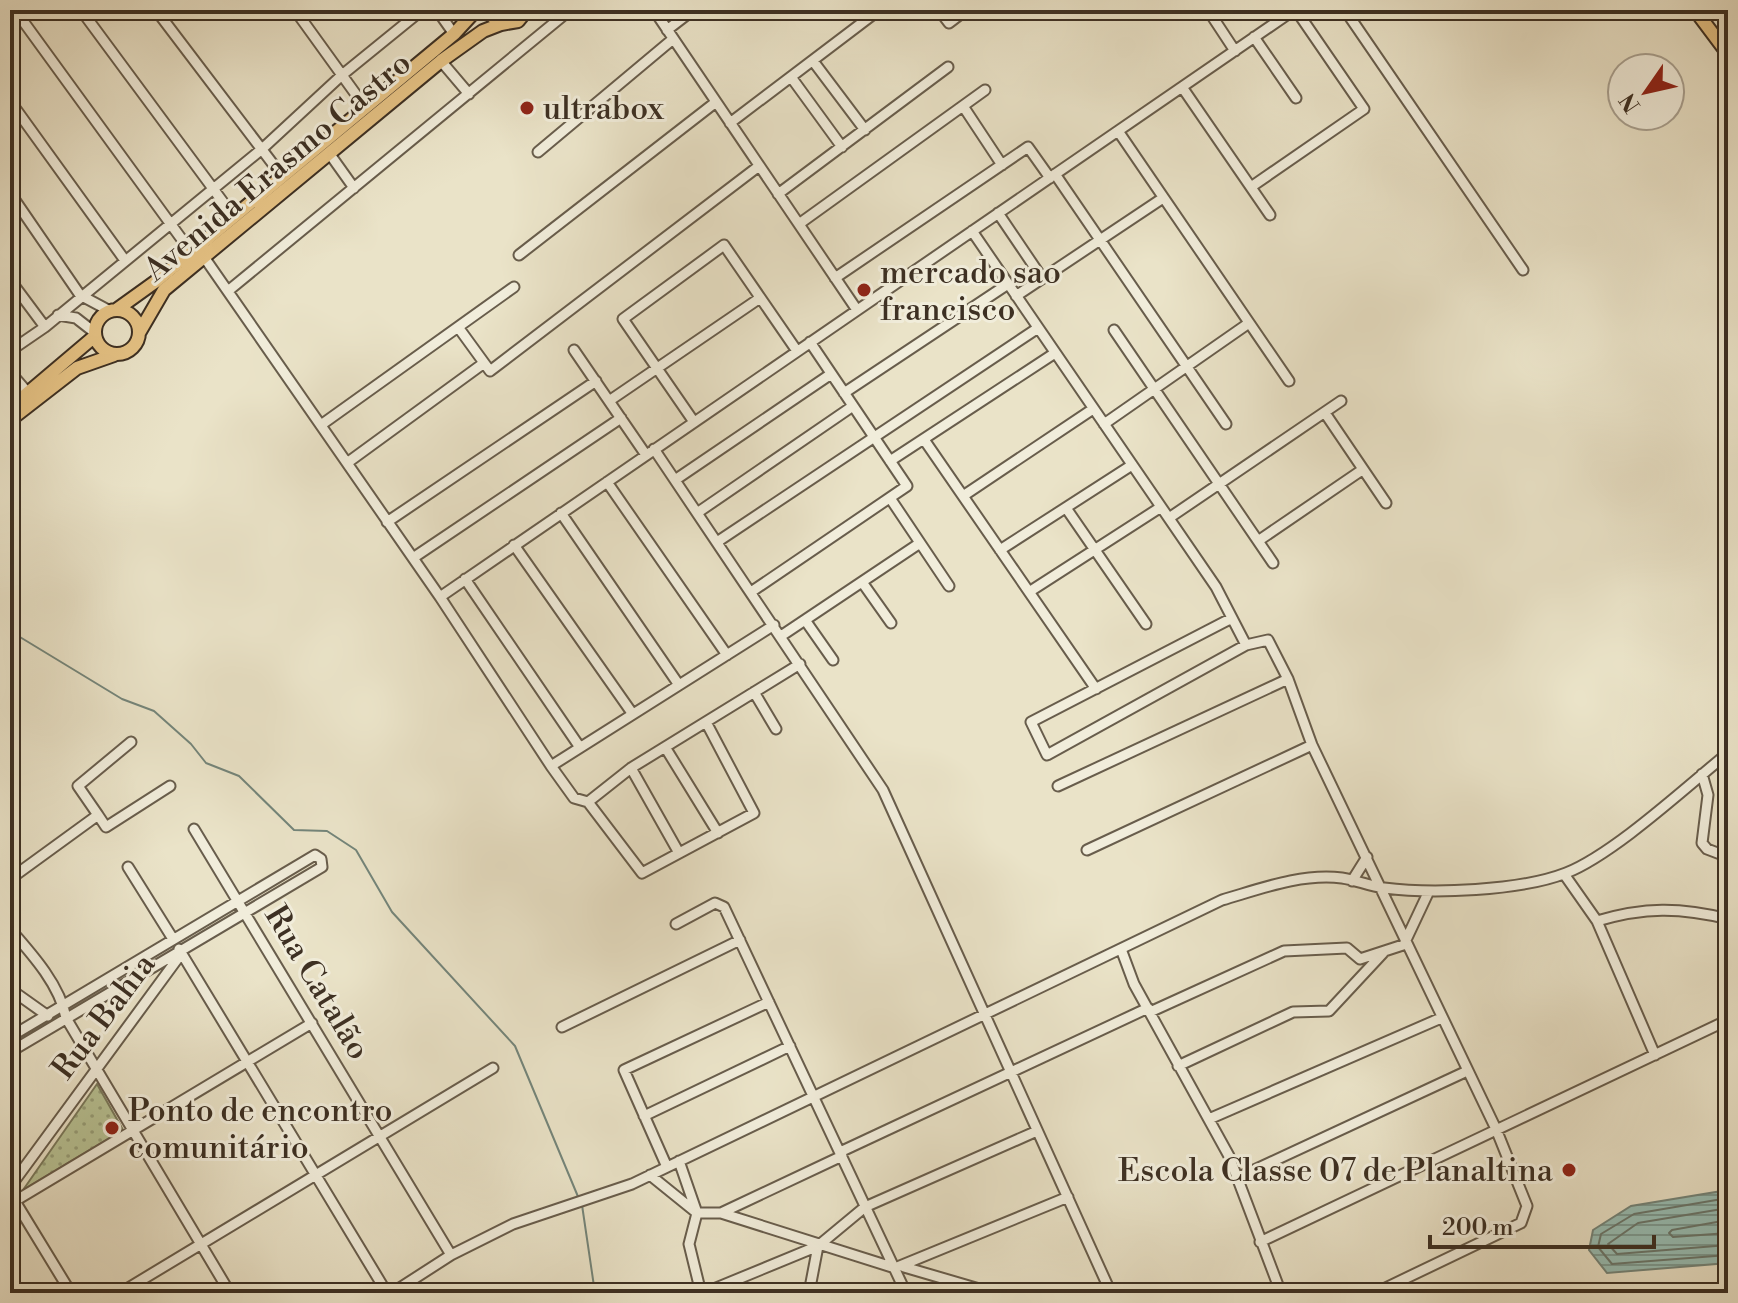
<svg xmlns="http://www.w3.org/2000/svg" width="1738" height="1303" viewBox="0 0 1738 1303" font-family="'Libre Bodoni',serif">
	<defs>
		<pattern id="park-dots" width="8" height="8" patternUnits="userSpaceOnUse" patternTransform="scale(2)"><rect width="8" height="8" fill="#b8c395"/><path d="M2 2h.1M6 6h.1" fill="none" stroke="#979f79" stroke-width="1.8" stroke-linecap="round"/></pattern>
		<pattern id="water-rules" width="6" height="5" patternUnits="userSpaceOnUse" patternTransform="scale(2)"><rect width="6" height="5" fill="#98beb4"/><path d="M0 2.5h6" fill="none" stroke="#7d9b92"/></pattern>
	</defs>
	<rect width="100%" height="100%" fill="#eae3c8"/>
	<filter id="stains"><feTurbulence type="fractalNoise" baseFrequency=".0025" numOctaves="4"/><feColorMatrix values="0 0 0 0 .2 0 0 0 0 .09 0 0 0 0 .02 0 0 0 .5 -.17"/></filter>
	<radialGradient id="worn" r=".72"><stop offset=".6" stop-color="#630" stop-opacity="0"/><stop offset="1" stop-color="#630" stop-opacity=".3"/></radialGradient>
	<!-- park -->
	<path fill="url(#park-dots)" stroke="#7a7a5c" stroke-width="2" d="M97,1084L123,1130L23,1190Z"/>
	<!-- water -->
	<path fill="url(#water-rules)" stroke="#74857a" stroke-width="2" d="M1728,1190V1263L1607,1273L1589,1250L1593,1230L1631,1206Z"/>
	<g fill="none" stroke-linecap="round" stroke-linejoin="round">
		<!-- shore -->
		<path stroke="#6a776c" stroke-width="2" d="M1728,1198L1634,1214L1601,1234L1598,1247L1612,1264L1728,1255
			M1728,1208L1638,1223L1608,1244L1617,1254L1728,1245
			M1728,1220L1672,1230L1669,1233L1673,1237L1728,1233"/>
		<!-- stream -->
		<path stroke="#74857a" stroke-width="2" d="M10,631L122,699L154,711L191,744L206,763L239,776L294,830L327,831L356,850L392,912L515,1046L579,1199
			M582,1205L595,1293"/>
		<defs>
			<path id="minor" d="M15,10L191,252
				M81,10L234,217
				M156,10L282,176
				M295,10L365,107
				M437,10L454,34
				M654,10L857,310
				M939,10L949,23L966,10
				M1208,10L1235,51
				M1345,10L1523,270
				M667,30L693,10
				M1254,37L1296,98
				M441,61L469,94
				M813,61L865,130
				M791,77L842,147
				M1182,87L1270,215
				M10,101L124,259
				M963,106L1002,165
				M730,123L879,10
				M1118,131L1289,381
				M538,152L673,39
				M329,153L354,188
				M1055,174L1226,424
				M1251,187L1364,109L1296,10
				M10,193L80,295L110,311
				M778,194L948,67
				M998,213L1042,278
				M799,224L985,90
				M972,231L1216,587L1246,645
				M519,255L716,102
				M204,257L440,597L551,766L574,798L588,802L642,873L754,813L706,722
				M835,278L1028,147L1050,178
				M10,280L45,327
				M228,291L570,10
				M1016,296L1163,198
				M58,315L76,318L94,332
				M458,327L490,371L759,166
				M1114,330L1273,563
				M574,350L646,455
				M10,351L45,327L262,149L342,75L422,10
				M10,372L28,393
				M844,393L1008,284
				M609,401L760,298
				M1325,413L1386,503
				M694,422L623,319L724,245L797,351
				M1104,424L1249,323
				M321,425L514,287
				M925,441L1096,689
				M654,449L883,790L1111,1293
				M890,461L1055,353
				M347,463L484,363
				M675,480L831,374
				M607,482L727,655
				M963,496L1093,409
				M890,498L949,586
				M1066,508L1146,624
				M561,513L679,685
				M697,513L853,406
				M1169,518L1341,401
				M387,522L596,381
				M1258,541L1362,470
				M717,542L1038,328
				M514,545L632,713
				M1000,550L1132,465
				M413,558L621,418
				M465,579L579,746
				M862,582L891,623
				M751,592L907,486L810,342
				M1029,592L1161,507
				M440,597L1294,10
				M1232,618L1031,722L1047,755L1246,645L1268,640L1288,679L1312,745L1496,1129L1527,1206L1521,1223L1375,1293
				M805,620L833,660
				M781,636L920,543
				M754,692L776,729
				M665,747L718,833
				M551,766L774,625
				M631,768L679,853
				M1702,774L1708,795L1702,843L1707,849L1728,857
				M1058,786L1288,679
				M588,802L631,768L800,664
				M98,815L106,827L170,786
				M194,829L451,1255
				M1087,850L1312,745
				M128,867L173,939
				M1564,874L1597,921L1655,1055
				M10,879L98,815L78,786L131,742
				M1352,881L1367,857
				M1597,921C1644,907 1680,907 1728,919
				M676,924L715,903L724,907L906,1293
				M10,929C32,954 60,985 66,1018L230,1293
				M1405,942L1429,891
				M179,949L387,1293
				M1121,949L1134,984L1229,1156L1281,1293
				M10,989L48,1016
				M1150,1012L1284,951L1347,948L1360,959L1406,944
				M562,1027L740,940
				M10,1037L315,855L321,859L322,867L10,1052
				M1178,1066L1293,1012L1329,1011L1383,953
				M644,1116L790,1046
				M1209,1119L1441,1018
				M840,1152L1148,1008
				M679,1161L697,1213L689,1244L701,1293
				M667,1167L624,1070L769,1002
				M650,1175L697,1213H721L895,1268L1068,1197
				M1237,1178L1465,1072
				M10,1187L181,954
				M10,1193L71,1293
				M10,1204L312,1023
				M721,1213L842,1156
				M1260,1242L1728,1020
				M904,1267L993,1293
				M120,1293L493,1068
				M392,1293L451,1255L513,1224L632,1184L1222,900C1260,889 1301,873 1342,878C1356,880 1369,886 1384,888C1432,894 1520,891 1566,873C1614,854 1686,787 1728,753
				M704,1293L818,1246L865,1207L1037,1131
				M809,1293L818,1246"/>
			<path id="major" d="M485,10L501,24L518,21L527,10
				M1695,10L1728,54
				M116,310L155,282L454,34L476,10
				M95 332a22 22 0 1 1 44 0a22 22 0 1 1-44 0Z
				M139,333L164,290L441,61L483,31L501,24
				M10,408L95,336
				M10,420L77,368L114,355"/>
		</defs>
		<!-- minor casing -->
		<use href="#minor" stroke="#685d4c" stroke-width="13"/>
		<!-- major casing -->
		<use href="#major" stroke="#3d3023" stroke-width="16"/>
		<!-- minor -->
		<use href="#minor" stroke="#f1eddb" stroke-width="9"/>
		<!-- major -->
		<use href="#major" stroke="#e5c284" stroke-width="12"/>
	</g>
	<!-- markers -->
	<g fill="#8f2418" stroke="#f1eddb" stroke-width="3">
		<circle cx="527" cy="108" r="8"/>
		<circle cx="864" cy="290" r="8"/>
		<circle cx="112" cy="1128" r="8"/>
		<circle cx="1569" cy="1170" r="8"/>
	</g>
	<g text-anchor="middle" stroke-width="6" stroke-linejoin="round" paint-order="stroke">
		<!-- poi labels -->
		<g font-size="32" fill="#3d3023" stroke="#f1eddb" text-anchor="start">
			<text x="543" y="119">ultrabox</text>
			<text x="880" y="283">mercado sao<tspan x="880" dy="37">francisco</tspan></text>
			<text x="128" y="1121">Ponto de encontro<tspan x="128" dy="37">comunitário</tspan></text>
			<text x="1553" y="1181" text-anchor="end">Escola Classe 07 de Planaltina</text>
		</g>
		<!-- street labels -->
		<g font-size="32" fill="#3d3023" stroke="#f1eddb">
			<text transform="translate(277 166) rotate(-40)" y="11">Avenida Erasmo Castro</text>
			<text transform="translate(318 982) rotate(59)" y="11">Rua Catalão</text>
			<text transform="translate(103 1016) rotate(-53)" y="11">Rua Bahia</text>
		</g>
	</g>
	<!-- margin -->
	<rect width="1738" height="1303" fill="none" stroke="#eae3c8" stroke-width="40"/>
	<rect x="12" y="12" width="1714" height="1279" fill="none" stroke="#3d3023" stroke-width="4"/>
	<rect x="20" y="20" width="1698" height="1263" fill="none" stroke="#3d3023" stroke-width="2"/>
	<!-- north arrow -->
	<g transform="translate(1646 92) rotate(236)"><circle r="38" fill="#f1eddb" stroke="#a9a191" stroke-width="2"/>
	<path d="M0-6L14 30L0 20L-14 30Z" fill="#8f2418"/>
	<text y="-12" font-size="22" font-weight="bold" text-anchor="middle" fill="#3d3023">N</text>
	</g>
	<!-- scale -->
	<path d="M1430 1235v12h224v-12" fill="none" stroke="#3d3023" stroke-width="4"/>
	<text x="1442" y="1235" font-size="24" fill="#3d3023" stroke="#f1eddb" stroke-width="6" paint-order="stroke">200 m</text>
	<rect width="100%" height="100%" filter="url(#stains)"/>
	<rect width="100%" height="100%" fill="url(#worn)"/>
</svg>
